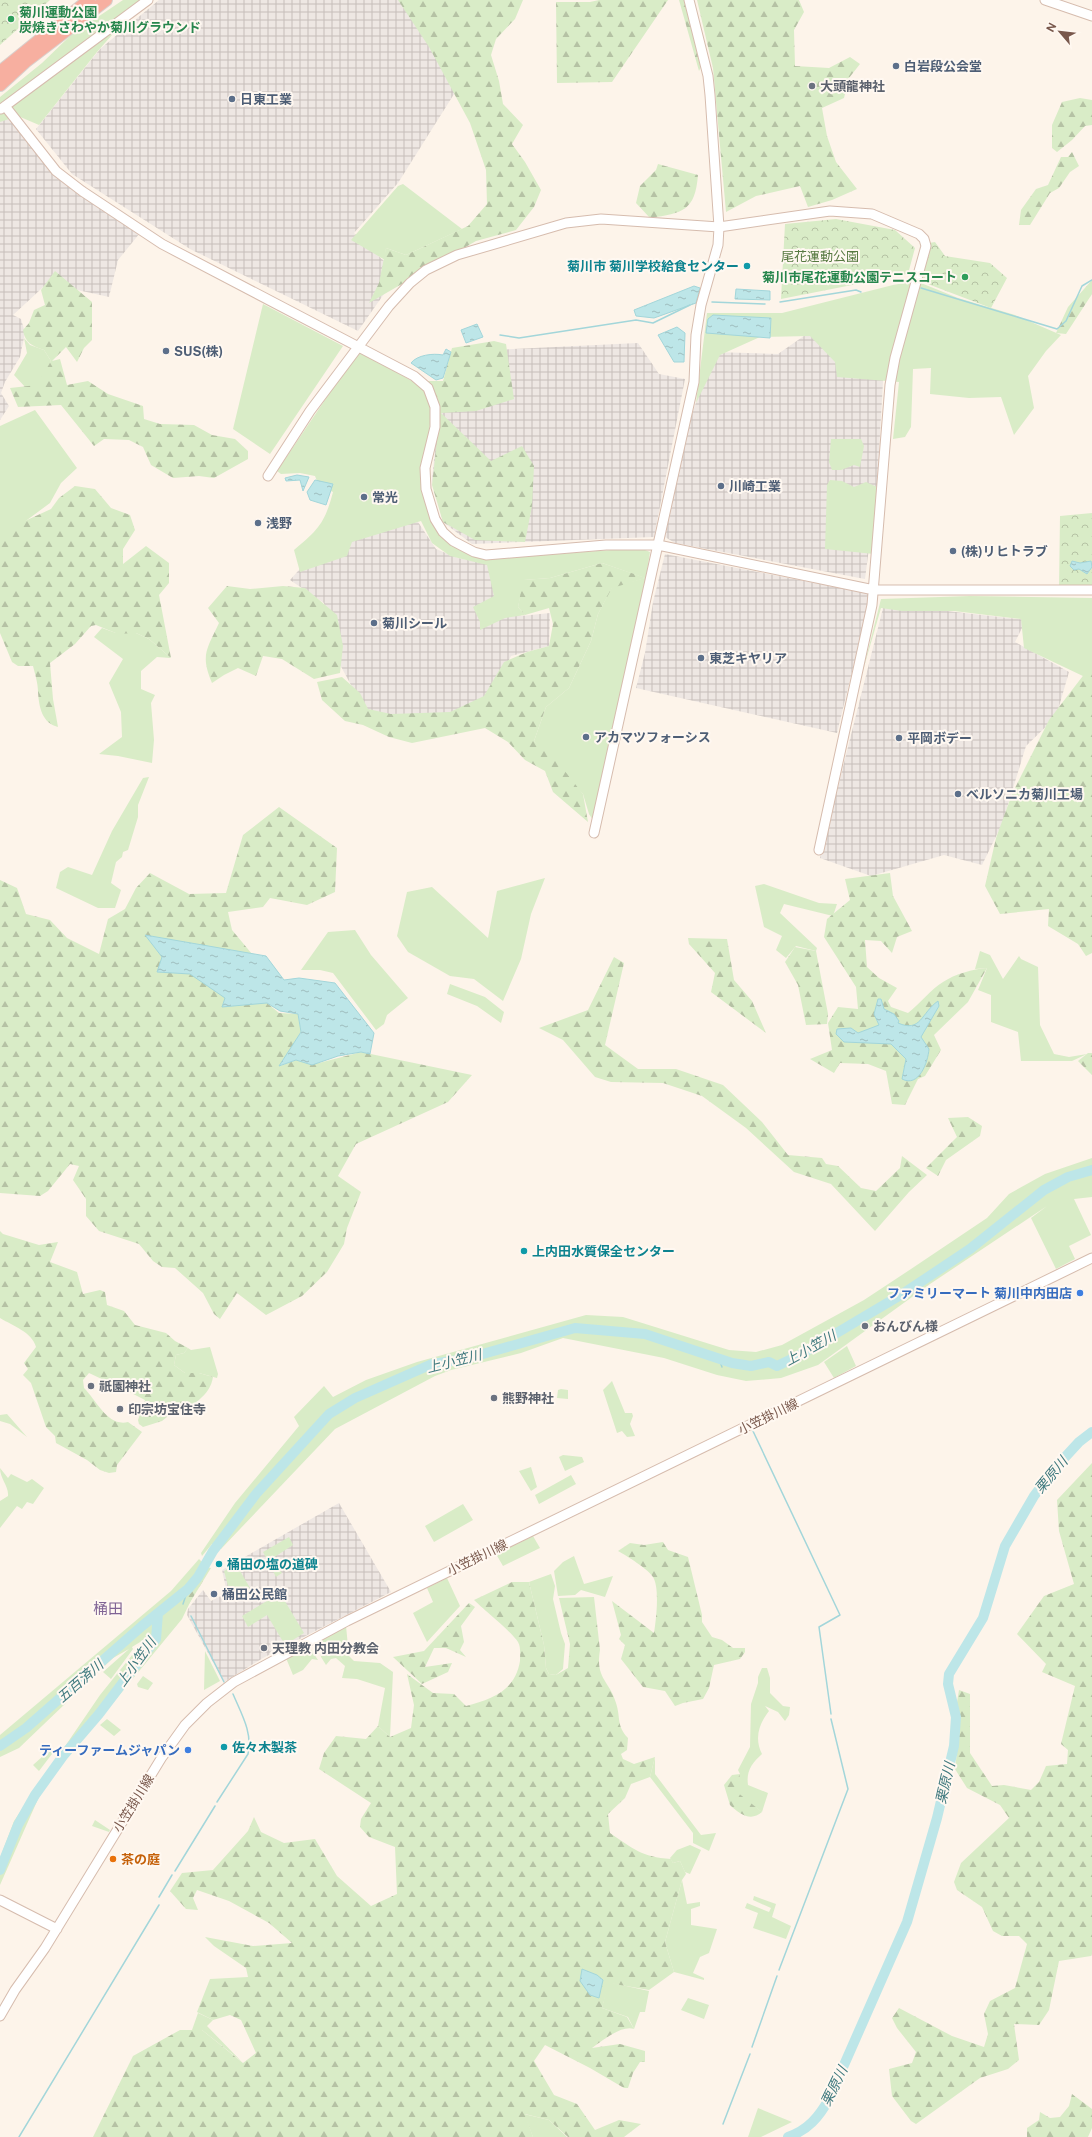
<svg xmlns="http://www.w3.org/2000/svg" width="1092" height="2137" viewBox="0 0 1092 2137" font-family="'Public Sans','Noto Sans JP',sans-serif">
	<defs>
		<pattern id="industrial-grid" width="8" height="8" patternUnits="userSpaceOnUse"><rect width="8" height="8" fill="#eee7e3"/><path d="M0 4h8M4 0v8" fill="none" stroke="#c6beba"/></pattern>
		<pattern id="forest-firs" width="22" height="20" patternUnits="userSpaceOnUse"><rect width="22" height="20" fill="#d9ecc7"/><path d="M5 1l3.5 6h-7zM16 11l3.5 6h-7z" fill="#b5c2a4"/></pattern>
		<pattern id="park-crowns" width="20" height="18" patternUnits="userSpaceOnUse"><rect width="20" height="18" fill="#d9ecc7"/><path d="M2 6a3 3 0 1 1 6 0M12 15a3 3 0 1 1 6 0" fill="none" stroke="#b5c2a4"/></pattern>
		<pattern id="water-ripples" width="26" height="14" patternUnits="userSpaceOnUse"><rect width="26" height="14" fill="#bde6e8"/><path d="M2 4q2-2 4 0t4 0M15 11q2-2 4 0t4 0" fill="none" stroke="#9ebdbe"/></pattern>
	</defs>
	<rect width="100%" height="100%" fill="#fdf4ea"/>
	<!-- industrial -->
	<path fill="url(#industrial-grid)" d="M159,0H408L461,83L398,183L354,233L398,274L358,331L190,249L72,174L36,129L100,49Z
		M5,112L54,172L140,233L118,260L109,297L73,289L53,278L13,315L21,319L25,333L20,357L5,382L1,393L9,406L0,420V116Z
		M821,324L886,329L877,487L865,579L675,543L665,537L688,426L713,352L778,354Z
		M638,343L659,374L685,379L654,537L472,544L443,522L432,480L441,391L492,350Z
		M416,519L436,549L458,558L487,564L521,616L550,613L549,646L511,656L484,710L446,716L367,715L337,659L324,603L290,580L322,544Z
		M665,554L871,594L837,733L636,688L645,653L653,602Z
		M884,604L1026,620L1015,642L1069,672L1056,717L1026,746L1002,824L982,865L944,855L871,876L820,858Z
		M339,1503L391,1592L263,1658L224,1682L187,1615L188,1609L203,1590L211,1601L227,1593L222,1570Z"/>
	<!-- grass -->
	<path fill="#d9ecc7" d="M123,0H143L97,52L39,125L18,116L0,122V97L42,63L71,35Z
		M403,184L462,229L406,255L386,248L385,260L351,240L398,186Z
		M916,281L958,298L1015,315L1061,335L1046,351L1028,376L1034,408L1014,435L1001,397L969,398L930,394L931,368L913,369L911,427L905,437L893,439L899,382L837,377L835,362L810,336L760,337L720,355L696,403L707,313H782L893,285Z
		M263,304L343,346L270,454L233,429Z
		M24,338L30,345L44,350L51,361L39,387L26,388L14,375L27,353Z
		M358,351L414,382L427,393L432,410L421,488L440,533L458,548L481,559L640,548L650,552L646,578L593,820L589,814L583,794L534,741L546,707L569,688L591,641L598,614L612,587L645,578L602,563L550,578L524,580L518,607L525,615L505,618L480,630V622L473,607L494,596L487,565L450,556L432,543L421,521L352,542L347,556L300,572L294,550C318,530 325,523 333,492L319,486L315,476L300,473L281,474L277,471Z
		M35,410L77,468L61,483L50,503L0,540V426Z
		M831,439H861L864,446L860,467L854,465L841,470H832L829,462Z
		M830,480L842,481L854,487L866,482L877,487L874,554L825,549L827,485Z
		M970,596L1092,598V668L1085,677L1024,648L1021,619L954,611H902L881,608L862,674L881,599Z
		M102,628L116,633H136L149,639L171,658L157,657L141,671V689L155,695L151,703L154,740L152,763L118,756L99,754L122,737L121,712L109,683L123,659L94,637Z
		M149,777L138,805V817L128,850L123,852L122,857L116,862L111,883L121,890L115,908H98L56,888L60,872L68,867L92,875L112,831L143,778Z
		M545,878L531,914L521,959L503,1001L474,979L450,976L408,952L397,936L407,892L432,887L488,938L497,891Z
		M764,884L819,903L837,904L833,916L784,904L780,913L817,948L816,951L796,946L786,958L776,950L782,936L764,927L755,886Z
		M355,930L371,955L408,998L387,1015L384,1024L376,1030L333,973L320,970H301L328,932Z
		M980,951L990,955L1003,979L1019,956L1021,959L1038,967L1040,1025L1054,1054L1069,1057L1087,1054L1072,1061H1021L1018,1032L991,1022V995L978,990L987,968L975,969Z
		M450,984L485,997L504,1012L501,1023L477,1006L447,994Z
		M1092,1158V1197L1074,1199L1091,1235L1069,1246L1075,1259L1056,1269L1031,1218L1047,1206L930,1284L818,1365L781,1378L746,1381L717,1375L664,1358L563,1338L521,1353L451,1370L435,1376L335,1429L221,1549L212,1544L202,1556L201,1553L235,1503L299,1426L294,1417L324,1386L333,1397L366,1380L417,1362L586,1315L623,1317L729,1350L756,1352L782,1345L864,1300L911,1269L987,1218L1009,1194L1045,1174Z
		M847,1346L856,1366L834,1378L824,1362Z
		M210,1347L218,1374L217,1378L199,1373H185L174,1365L176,1355L184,1353L188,1348L191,1350Z
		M612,1381L625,1413H632L633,1416L630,1424L635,1436L627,1437L622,1431L617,1433L603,1390Z
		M561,1389L568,1390V1399L557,1398L558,1390Z
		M7,1414L27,1437L10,1424L0,1421V1415Z
		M563,1455L582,1457L584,1462L565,1471L559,1457Z
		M531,1467L537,1487L531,1491L519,1471Z
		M0,1468L8,1478L11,1474L27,1482L32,1479L44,1488L33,1504L27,1502L22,1509L17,1506L0,1528V1501L8,1496C9,1486 0,1479 0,1468Z
		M571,1475L576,1484L539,1504L535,1495Z
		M463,1504L473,1520L434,1542L425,1526Z
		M533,1536L540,1548L503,1566L496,1554Z
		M289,1537L293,1545L273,1558L282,1573L276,1577L263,1552Z
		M574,1556L584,1584L613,1576L605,1597L581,1590L575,1595L558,1596L554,1571L563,1562Z
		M199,1559L207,1567L182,1619L112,1704L65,1757L38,1799L0,1885V1858L14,1821L100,1695L145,1639L132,1647L133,1649L111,1679L103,1672L129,1649L113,1658L19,1748L0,1757V1735L171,1591Z
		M236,1564L250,1588L231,1597L224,1571Z
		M551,1574L555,1586L553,1599L561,1633L565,1644L563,1669L556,1675L549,1674L546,1668L544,1645L529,1582Z
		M447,1578L460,1606L427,1642L413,1613L433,1602L427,1588Z
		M280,1593L304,1633L285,1645L267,1615L248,1627L242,1616Z
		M346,1626L349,1656L354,1661L380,1663L393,1672L390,1737L378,1726L385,1688L357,1679L342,1678L345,1666L336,1658L331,1659L326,1665L321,1657L319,1642Z
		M308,1645L318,1660L312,1659L303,1670L293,1675L286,1658Z
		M205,1651L220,1681L204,1690Z
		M762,1668H767L770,1678V1693L783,1706L790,1707L789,1715L785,1721L778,1712L765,1706L769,1711C759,1724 754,1738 762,1754C752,1763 746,1771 748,1785L768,1793L762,1812L735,1792L740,1774L738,1770L750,1747L751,1704L758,1683V1677Z
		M143,1676L153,1683L148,1690L138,1687L137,1684Z
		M107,1719L121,1730L114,1736L100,1725Z
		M52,1748L55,1750L39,1771L33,1765Z
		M655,1757V1774L701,1835L716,1833L709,1851L693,1843V1833L650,1777Z
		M95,1820L110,1830L109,1832L92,1826Z
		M690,1845L701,1850L690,1874L685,1872L680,1861L673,1863L670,1858L677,1850Z
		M682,1880L687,1904L700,1902V1906L691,1909V1925L717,1929L709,1953L700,1957L693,1973L704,1978V1980L674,1972L665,1942Z
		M754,1896L776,1904L772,1917L791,1926L786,1939L753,1928L758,1913L745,1908L747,1903L769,1912L771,1908L753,1900Z
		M608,1982L649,1991L645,2012H640L634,2029L628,2017L602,2008Z
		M688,1998L709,2005L704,2019L681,2010Z
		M198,2013L213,2020L207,2026L241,2061L202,2030H192Z
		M758,2108L792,2122L761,2137H748Z
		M524,2114L549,2120L567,2137H533Z"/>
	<!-- forest -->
	<path fill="url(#forest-firs)" d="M398,0H523L515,19L496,39L491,55L499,81L503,104L523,125L512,144L525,162L541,190L534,207L516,230L476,241L369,303L379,283L386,248L406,255L468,226L487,204L486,170L470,123L429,47Z
		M599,0H668L612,82L557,83L556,2H590Z
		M679,0H688L701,67L699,71Z
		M697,0H799L804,12L794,30L795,66L829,68L850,57L860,64L849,78L844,98L822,108L827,136L836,162L857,189L832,200L808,207L800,186L756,196L726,212L713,68Z
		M1080,98L1092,100V125L1085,126L1072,140L1057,152L1052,148V125L1062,102Z
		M1072,152L1079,166L1070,172L1059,188L1050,193L1030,225H1019L1021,210L1036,189L1048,185L1061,157H1068Z
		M658,164L698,175C695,211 683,213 650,218L636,203L640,186L656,170Z
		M55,271L92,302V340L84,348L77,362L66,347L52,361L60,359L67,385L88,381L108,394L143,406L144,419L160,424L194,425L212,435L235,439L248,451V459L214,478L199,476L173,478L151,465L143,447L129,440L104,439L94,446L61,405L18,407L10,388L37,385L51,361L44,350C32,346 25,343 23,330L29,323L34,310L45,305L41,290Z
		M1092,280V294L1066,334L1056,333L1068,307Z
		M494,341L506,344L514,399L476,411L441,413L491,461L522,446L534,466L532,506L525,542L475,540L443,522L432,485L440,413L425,381H443L452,348Z
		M75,486L95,489L111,508L130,515L135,530L123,549V564L146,546L169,563V583L159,595L171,658L149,639L136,633L118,634L96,625L91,626L75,644L50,663L53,699L58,727C42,723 39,707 38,692C38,683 35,674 33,666H18L12,662L0,633V539L14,526L51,509L59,498Z
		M602,563L646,578L612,588L598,614L591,641L569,688L546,707L534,741L556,760L583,794L588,822L553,792L545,771L525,760L508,742L485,728L412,743L389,737L363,725L345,721L322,700L317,682L342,677L360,693L368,709L391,714L450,712L484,696L504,662L527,652L549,646L553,624L549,608L525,615L518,607L523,580L550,578Z
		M227,586L250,589L283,586L305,588L337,615L343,646L340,673L314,679L282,659L263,656L256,676L238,668L224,675L212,683C200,655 207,649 219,623L208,608Z
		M1092,664V953L1086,956L1078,944L1048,926L1049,909L1000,914L985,886L996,838L1012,794L1049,720Z
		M279,807L337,848L335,892L307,905L270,898L263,907L228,912L232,930L262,966L267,1003L279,1013L298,1014L301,1032L280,1066L296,1060L319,1063L361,1052L472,1075L448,1102L356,1144L338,1176L361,1192L347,1228L344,1244L327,1272L302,1296L266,1315L237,1293L220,1319L214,1314L203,1293L175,1268L162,1267L153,1261L139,1244L99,1231L86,1216V1199L73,1180L79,1166L70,1164L48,1191L40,1196L0,1193V880L17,888L26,914L50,920L67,938L99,954L108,919L125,909L136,888L150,873L189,894L226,893L243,835Z
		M890,873L893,896L912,931L897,937L892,953L881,941L865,940L867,967L879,978L897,988L888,1001L891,1007L908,1013C920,1004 931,989 943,982C955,974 973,969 987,968L968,1002L934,1035L941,1050L925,1076L918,1079L905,1105L892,1104L886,1071L868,1064L840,1063L834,1073L810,1059L832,1050L828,1023L838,1007L858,1009L856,987L824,937L827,919L850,900L845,879Z
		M688,938L727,939L734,980L752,1001L766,1033L711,992L715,973L689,944Z
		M795,947L816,951L828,1014L827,1024L806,1025L798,985L785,962Z
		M614,957L624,963L605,1045L638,1069H676L723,1085L762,1122L788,1155L822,1158L826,1164L838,1166L861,1188L876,1191L900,1168L902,1156L927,1175L909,1192L875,1231L831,1184L794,1172L746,1128L702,1096L663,1083L611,1082L595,1077L563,1040L539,1028L588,1010Z
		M1088,1053H1092V1075L1078,1061Z
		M968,1117L982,1126L980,1136L946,1160L938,1176L926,1168L957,1137L948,1118Z
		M0,1231L3,1234L39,1245L58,1242L50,1262L77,1272L83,1294L100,1290L105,1292L107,1305L124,1311L135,1325L166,1333L175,1341L188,1348L184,1353L176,1355L174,1365L185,1373H199L213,1377C210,1397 191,1405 176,1416L172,1413L162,1421L143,1427L139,1424L138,1420L145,1400C126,1390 107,1382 89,1373L83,1380L84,1388C97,1401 108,1427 128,1422L142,1432L117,1465L116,1472L109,1473L100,1470L87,1460L56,1443L55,1436L46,1427L31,1383L23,1375L28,1369L24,1363L36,1347C32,1332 13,1326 0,1318Z
		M1092,1463V1954L1091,1956L1059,1961L1049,2010L1039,2025L1014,2024L1019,2060L1008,2069L980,2078L916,2124L911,2121L892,2096L889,2069L912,2063L916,2052L897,2028L892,2018L899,2008L952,2036L984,2047L988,2034L984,2014L990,2001L1015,1988L1027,1944L1019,1936H1002L993,1931L982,1907L957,1890L954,1882L961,1863L1009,1818L1000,1805L967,1788L955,1769L959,1734L956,1708L959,1690L970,1694V1753L992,1786L1004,1785L1031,1790L1039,1782L1046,1766L1067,1764L1068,1750L1061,1744L1075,1686L1042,1672L1046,1664L1017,1634L1044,1596L1074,1584L1059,1531L1057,1500Z
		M663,1542L668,1550L688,1557L702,1615V1622L712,1637L722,1640L733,1648H745V1652L740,1659L714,1665L709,1688L703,1699L683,1703L675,1706L665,1691L643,1687L621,1659L625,1645L619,1639L621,1635L612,1601L654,1633C656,1621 660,1588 653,1577C648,1569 627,1556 618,1551L630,1543L644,1545Z
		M207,1567L211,1568L189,1604L187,1602L188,1596Z
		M512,1582H529L544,1645L546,1668L549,1674L556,1675L568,1668L570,1644L559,1598L594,1597L600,1650C595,1679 610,1681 616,1703C621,1718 616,1725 628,1738L627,1750L621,1754L623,1759L634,1764L655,1757L650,1777L631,1784L625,1798L608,1814L610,1833C634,1849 641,1857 671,1859L673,1863L680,1861L686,1874L682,1880L665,1942L674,1972L649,1990L609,1983L602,2008L627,2017L634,2029C621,2025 602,2041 592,2048L620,2044L645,2051V2062H640L633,2073L628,2088H624L590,2068L545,2045L534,2061L554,2095L577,2104L595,2130L619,2120L641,2124L624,2137H568L549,2120L525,2114L533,2137H93L133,2056L180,2030H202L243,2063L256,2053L241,2020L230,2015L213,2020L197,2012L210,1979L248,1977L246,1968L214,1946L205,1937L253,1946L292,1943L269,1923L229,1901L197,1890L193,1898L198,1910L186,1909L170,1891L182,1873L213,1870L248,1831L254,1817L261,1832L284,1843L315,1839L337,1876L371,1906L397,1894L395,1847L369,1837L360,1827L361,1819L371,1803L319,1769L324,1753L336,1736L366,1739L378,1726L390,1737L411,1728L414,1705L407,1674L433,1693L454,1694L466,1706C492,1699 515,1691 520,1661C520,1656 521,1647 518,1642C513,1633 483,1609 474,1600Z
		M469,1603L475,1607L461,1626L464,1642L460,1650L466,1657L446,1648H434L425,1667L452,1663L448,1672L422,1684L393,1657L424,1651Z
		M740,1774L737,1792L762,1812C751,1822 739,1814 730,1805L724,1785L732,1775Z
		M1072,2094L1092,2109V2128L1088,2137H1027V2128L1039,2120L1040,2112L1050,2118L1060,2117L1069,2106Z"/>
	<!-- park -->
	<path fill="url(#park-crowns)" d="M0,0H50L0,45Z
		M836,219L895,230L915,248L908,274L781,299L785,224Z
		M935,242L945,256L990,263L1007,278L991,308L920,281L929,243Z
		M1092,513V587L1059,590L1060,516Z"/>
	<!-- water -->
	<path fill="url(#water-ripples)" stroke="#a3d6da" d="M694,286L700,288L696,303L654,318L636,316L634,310Z
		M736,289L770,291V300L735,299Z
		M713,315L771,318L770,338L706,333L708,319Z
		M477,324L483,337L466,343L461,330Z
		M677,327L685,333L684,362H674L658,335Z
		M446,349L451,352L443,378L436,380L411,363C417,355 433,353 443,355Z
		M297,475L309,477L303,491L300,480L286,481L285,478Z
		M315,480L333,484L326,505L310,500L307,492Z
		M1072,561L1080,563L1091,561L1092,567L1087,574L1079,569L1074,570L1070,566Z
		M145,935L266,956L284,980L299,978L335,983L374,1033L370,1054L361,1052L338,1056L312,1065L296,1060L279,1066L301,1032L298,1014L280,1011L267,1003L222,1007L225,998L190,974L157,972L162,957Z
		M878,999H881L884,1009L894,1014L899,1021L898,1023C921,1033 921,1013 938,1001L939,1006L921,1037L929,1049C928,1062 919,1088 902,1079L906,1059L891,1044L844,1042L836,1034L837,1029L851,1028L858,1033L879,1025L874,1014Z
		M582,1969L597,1975L603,1980L599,1998L590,1995L580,1981Z"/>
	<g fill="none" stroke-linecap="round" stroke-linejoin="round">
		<!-- stream -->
		<path stroke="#a3d6da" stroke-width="1.5" d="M921,288L1057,329L1066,321L1082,286L1092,280
			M712,302L765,304
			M780,302L856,290L861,292
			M500,335L519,338L636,320L653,323L690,305
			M719,1359L722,1367
			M752,1429L840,1615L819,1627L831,1714
			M183,1604L188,1589
			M191,1616L224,1682
			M217,1802L248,1754C253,1733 241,1713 233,1694
			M175,1871L215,1806
			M159,1897L172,1875
			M779,1970L848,1789L831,1719
			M752,2047L777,1976
			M723,2124L750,2054
			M19,2137L159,1905"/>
		<!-- river -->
		<path stroke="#bde6e8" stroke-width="10" d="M0,1746L26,1728L142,1626L188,1589L198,1577L213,1551L256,1494L329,1414L355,1398L432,1364L465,1359L575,1328L645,1334L732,1363L751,1366L769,1362L777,1366L798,1356L904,1293L970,1249L1044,1190L1068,1177L1092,1170
			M0,1870L18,1825L35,1795L63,1756L99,1714L156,1639L158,1613
			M788,2137C808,2130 819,2117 829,2099L907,1922L937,1818L954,1746L956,1717L948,1684L949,1674L983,1618L1005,1546L1034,1496L1056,1467L1079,1442L1092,1432"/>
		<defs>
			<path id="secondary" d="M1045,0L1092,16
				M5,106L56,171L82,191L162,244L414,376L428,388L435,407V427L425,468L426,489L435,519L443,532L453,541L474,552L486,555L606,545H658L874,590H1092
				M1,109L148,0
				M268,476L310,411L389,306L410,283L426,270L457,255L566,223L601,219L719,227L830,211L872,214L919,234L924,239L926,246L895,358L890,385L872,605L819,850
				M594,833L694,382L696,335L701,305L718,245L719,227L710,95L708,76L689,0
				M0,1900L57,1929
				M0,2016L15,1990L45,1948L162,1757L185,1725L207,1703L234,1682L347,1621L1092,1258"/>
			<path id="highway" d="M0,72L89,0
				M0,85L25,62L106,0"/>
		</defs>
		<!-- secondary casing -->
		<use href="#secondary" stroke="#d6bcae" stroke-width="11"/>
		<!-- highway casing -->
		<use href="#highway" stroke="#d9d0cd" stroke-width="14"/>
		<!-- secondary -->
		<use href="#secondary" stroke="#fff" stroke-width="9"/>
		<!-- highway -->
		<use href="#highway" stroke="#f7afa0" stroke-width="12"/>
	</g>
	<!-- markers -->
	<g fill="#2e9e5b" stroke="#fff8f1" stroke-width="1.5">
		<circle cx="11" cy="19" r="4"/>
		<circle cx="965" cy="277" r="4"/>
	</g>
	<g fill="#5c6f8a" stroke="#fff8f1" stroke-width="1.5">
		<circle cx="896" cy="66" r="4"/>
		<circle cx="232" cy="99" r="4"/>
		<circle cx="166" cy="351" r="4"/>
		<circle cx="721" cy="486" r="4"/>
		<circle cx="364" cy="497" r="4"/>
		<circle cx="258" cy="523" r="4"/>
		<circle cx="953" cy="551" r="4"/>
		<circle cx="374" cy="623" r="4"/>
		<circle cx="701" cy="658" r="4"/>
		<circle cx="586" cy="737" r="4"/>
		<circle cx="899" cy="738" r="4"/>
		<circle cx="958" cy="794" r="4"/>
		<circle cx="214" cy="1594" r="4"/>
	</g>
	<g fill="#6b7280" stroke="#fff8f1" stroke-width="1.5">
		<circle cx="812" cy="86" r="4"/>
		<circle cx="865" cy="1326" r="4"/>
		<circle cx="91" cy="1386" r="4"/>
		<circle cx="494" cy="1398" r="4"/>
		<circle cx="120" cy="1409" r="4"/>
		<circle cx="264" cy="1648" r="4"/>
	</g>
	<g fill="#0f9aa8" stroke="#fff8f1" stroke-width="1.5">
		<circle cx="747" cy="266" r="4"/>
		<circle cx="524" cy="1251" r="4"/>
		<circle cx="219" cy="1564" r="4"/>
		<circle cx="224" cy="1747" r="4"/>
	</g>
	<g fill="#3f7fe0" stroke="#fff8f1" stroke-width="1.5">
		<circle cx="1080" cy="1293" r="4"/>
		<circle cx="188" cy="1750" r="4"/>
	</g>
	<circle fill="#e8710a" stroke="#fff8f1" stroke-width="1.5" cx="113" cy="1859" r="4"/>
	<g text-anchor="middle" stroke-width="4" stroke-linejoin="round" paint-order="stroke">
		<!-- leisure labels -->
		<g font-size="13" font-weight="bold" fill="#27864d" stroke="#fff8f1" text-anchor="start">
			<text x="19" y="17">菊川運動公園<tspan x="19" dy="15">炭焼きさわやか菊川グラウンド</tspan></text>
			<text x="957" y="282" text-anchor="end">菊川市尾花運動公園テニスコート</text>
		</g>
		<!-- service labels -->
		<g font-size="13" font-weight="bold" fill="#4e5e75" stroke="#fff8f1" text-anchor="start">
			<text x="904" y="71">白岩段公会堂</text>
			<text x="240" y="104">日東工業</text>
			<text x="174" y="356">SUS(株)</text>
			<text x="729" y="491">川崎工業</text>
			<text x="372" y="502">常光</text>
			<text x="266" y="528">浅野</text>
			<text x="961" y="556">(株)リヒトラブ</text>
			<text x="382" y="628">菊川シール</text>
			<text x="709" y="663">東芝キヤリア</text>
			<text x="594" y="742">アカマツフォーシス</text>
			<text x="907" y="743">平岡ボデー</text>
			<text x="966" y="799">ベルソニカ菊川工場</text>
			<text x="222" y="1599">桶田公民館</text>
		</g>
		<!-- worship labels -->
		<g font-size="13" font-weight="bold" fill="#5b616d" stroke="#fff8f1" text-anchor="start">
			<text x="820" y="91">大頭龍神社</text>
			<text x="873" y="1331">おんびん様</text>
			<text x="99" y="1391">祇園神社</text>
			<text x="502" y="1403">熊野神社</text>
			<text x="128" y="1414">印宗坊宝住寺</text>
			<text x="272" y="1653">天理教 内田分教会</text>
		</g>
		<!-- park labels -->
		<g font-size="13" fill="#577941" stroke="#fff8f1">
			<text x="820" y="261">尾花運動公園</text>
		</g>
		<!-- culture labels -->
		<g font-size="13" font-weight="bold" fill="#0d838f" stroke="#fff8f1" text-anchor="start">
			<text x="739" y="271" text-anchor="end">菊川市 菊川学校給食センター</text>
			<text x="532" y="1256">上内田水質保全センター</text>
			<text x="227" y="1569">桶田の塩の道碑</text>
			<text x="232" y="1752">佐々木製茶</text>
		</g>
		<!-- shop labels -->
		<g font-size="13" font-weight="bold" fill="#366cbe" stroke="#fff8f1" text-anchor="end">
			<text x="1072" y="1298">ファミリーマート 菊川中内田店</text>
			<text x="180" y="1755">ティーファームジャパン</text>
		</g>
		<!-- street labels -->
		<g font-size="13" fill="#79584c" stroke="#fff8f1">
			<text transform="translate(768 1416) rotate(-26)" y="5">小笠掛川線</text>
			<text transform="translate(477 1557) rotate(-26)" y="5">小笠掛川線</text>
			<text transform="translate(133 1803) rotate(-58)" y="5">小笠掛川線</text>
		</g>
		<!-- food labels -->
		<g font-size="13" font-weight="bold" fill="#c56008" stroke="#fff8f1" text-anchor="start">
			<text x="121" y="1864">茶の庭</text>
		</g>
		<!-- water labels -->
		<g font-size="14" font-style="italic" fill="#3f797e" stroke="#fff8f1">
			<text transform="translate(810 1348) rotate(-29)" y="5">上小笠川</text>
			<text transform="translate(454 1361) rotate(-14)" y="5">上小笠川</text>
			<text transform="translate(1051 1475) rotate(-50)" y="5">栗原川</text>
			<text transform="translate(136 1662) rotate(-54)" y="5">上小笠川</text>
			<text transform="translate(80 1681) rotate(-41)" y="5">五百済川</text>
			<text transform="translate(945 1783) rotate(-77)" y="5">栗原川</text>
			<text transform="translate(834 2086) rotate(-64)" y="5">栗原川</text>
		</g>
		<!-- quarter labels -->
		<g font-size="15" fill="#806495" stroke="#fff8f1">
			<text x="108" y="1614">桶田</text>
		</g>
	</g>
	<!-- north arrow -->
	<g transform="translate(1060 32) rotate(298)" stroke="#fff8f1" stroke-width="3" paint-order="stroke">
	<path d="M0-3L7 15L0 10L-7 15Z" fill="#79584c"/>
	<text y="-6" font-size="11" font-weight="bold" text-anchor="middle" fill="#79584c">N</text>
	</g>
</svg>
